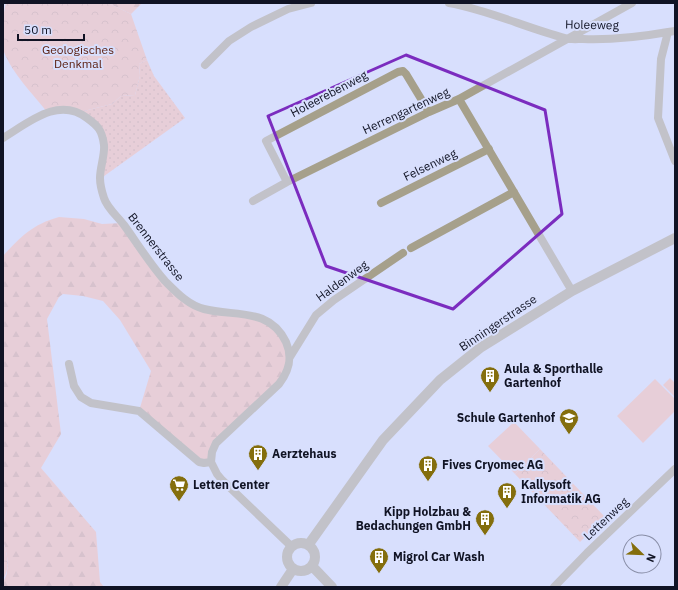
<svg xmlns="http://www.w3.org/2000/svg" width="678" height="590" viewBox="0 0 678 590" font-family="'IBM Plex Sans',sans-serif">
	<defs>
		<pattern id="grass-dots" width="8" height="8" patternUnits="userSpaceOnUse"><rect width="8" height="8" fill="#f9bbab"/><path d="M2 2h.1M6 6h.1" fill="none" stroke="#d4a093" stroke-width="1.8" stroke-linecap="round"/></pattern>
		<pattern id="forest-firs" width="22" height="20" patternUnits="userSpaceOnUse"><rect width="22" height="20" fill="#f9bbab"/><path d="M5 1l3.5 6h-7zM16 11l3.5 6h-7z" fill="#d4a093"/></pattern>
		<pattern id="park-crowns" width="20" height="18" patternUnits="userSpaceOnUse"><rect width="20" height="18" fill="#f9bbab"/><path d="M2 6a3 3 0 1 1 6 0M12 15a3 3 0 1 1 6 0" fill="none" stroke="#d4a093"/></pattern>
	</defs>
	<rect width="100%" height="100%" fill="#d8dffd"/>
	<!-- grass -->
	<path fill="url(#grass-dots)" d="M147,60L154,76L185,118L100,179L102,133L80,112L112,104L121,96L135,95L140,76L139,64Z"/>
	<!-- forest -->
	<path fill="url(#forest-firs)" d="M108,3H142L131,14Z
		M59,217L84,219L102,224L122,223L163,279L203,309L264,318L289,348L287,373L216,443L211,462H199L139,411L151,371L120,320L103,301L83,296L63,294L59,297L47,319L61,434L41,468L96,532L100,582L104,587H3C3,578 7,577 7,571C9,561 6,550 3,541V256C20,237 33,224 59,217Z"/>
	<!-- park -->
	<path fill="url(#park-crowns)" d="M6,3H108L131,14L147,60L139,64L140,76L135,95L121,96L112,104L80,112H47C33,94 12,73 4,52C0,43 3,12 6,3Z
		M540,449L605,517L580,542L515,474Z
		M3,541C7,553 11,568 3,579Z"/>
	<!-- pitch -->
	<path fill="#f9bbab" d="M670,378L675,383V397L663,385Z
		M655,379L675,399V411L643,443L617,416Z
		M514,422L540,449L515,474L488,446Z"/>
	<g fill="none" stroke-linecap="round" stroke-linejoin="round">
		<!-- minor -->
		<path stroke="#a6a08b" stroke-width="8" d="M449,3C489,10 526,28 565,38C571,40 577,39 583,39C612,40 640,37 668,32
			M675,31L668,32L661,59L658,118L675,161
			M205,65L229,41L251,27L288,9L311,3
			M459,99L572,291
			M3,138C28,123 58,96 87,118C98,126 102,130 104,145C105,155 100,167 100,178C100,184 102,192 104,198C107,208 118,217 124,225C137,243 150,264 165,281C176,292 188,305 204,309C235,317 269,307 286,342C293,358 289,371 279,384L216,443L212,452L211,462L217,474L222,480L291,546
			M287,182L266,141L398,72L403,71L406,74L429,112
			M253,201L287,182L429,112L459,99L632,3
			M381,203L489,149
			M411,248L514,192
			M290,357L316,315L334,300L403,253
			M69,364L74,386L81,397L91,403L139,411L199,462L204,463L211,462
			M554,587L587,553L675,469"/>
		<!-- tertiary -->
		<path stroke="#a6a08b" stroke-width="10" d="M287 557a14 14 0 1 1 28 0a14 14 0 1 1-28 0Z
			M309,544L383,440L440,380L480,348L572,291L675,238
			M312,566L332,587
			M281,587L293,569"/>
	</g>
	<!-- marked area -->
	<path d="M0 0H678V590H0ZM406,55L545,110L562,214L453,309L326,266L268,116Z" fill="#d8dffd" fill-opacity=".55" fill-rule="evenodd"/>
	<path fill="none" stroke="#7b2cbf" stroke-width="3" stroke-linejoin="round" d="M406,55L545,110L562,214L453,309L326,266L268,116Z"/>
	<!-- icons -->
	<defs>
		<symbol id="building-pin" viewBox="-11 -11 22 30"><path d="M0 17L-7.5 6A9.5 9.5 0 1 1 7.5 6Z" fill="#846e0d" stroke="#d8dffd"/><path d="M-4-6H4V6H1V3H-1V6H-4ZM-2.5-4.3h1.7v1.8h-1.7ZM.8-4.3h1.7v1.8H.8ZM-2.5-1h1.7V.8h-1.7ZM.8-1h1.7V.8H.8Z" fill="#fff"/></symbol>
		<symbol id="school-pin" viewBox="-11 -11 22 30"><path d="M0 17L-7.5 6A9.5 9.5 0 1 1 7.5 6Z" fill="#846e0d" stroke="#d8dffd"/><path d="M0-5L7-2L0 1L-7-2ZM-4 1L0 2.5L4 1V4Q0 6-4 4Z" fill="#fff"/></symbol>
		<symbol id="supermarket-pin" viewBox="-11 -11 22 30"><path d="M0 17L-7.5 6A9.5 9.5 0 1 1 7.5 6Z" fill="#846e0d" stroke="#d8dffd"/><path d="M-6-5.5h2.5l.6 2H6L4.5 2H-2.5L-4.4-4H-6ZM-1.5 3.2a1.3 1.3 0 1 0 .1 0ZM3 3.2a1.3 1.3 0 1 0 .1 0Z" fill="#fff"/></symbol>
	</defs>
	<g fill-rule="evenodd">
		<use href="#building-pin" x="479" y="365" width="22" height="30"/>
		<use href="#school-pin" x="558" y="407" width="22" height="30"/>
		<use href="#building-pin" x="247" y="443" width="22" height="30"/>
		<use href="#building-pin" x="417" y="454" width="22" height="30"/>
		<use href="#supermarket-pin" x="168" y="474" width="22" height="30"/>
		<use href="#building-pin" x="496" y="481" width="22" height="30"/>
		<use href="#building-pin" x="474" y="508" width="22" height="30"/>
		<use href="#building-pin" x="368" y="546" width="22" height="30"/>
	</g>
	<g text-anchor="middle" stroke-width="4" stroke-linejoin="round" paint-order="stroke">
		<!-- street labels -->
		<g font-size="12" fill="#101324" stroke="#d8dffd">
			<text transform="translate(592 25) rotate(1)" y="4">Holeeweg</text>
			<text transform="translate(329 94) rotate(-28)" y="4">Holeerebenweg</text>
			<text transform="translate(406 111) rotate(-25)" y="4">Herrengartenweg</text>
			<text transform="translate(430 165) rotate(-26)" y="4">Felsenweg</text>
			<text transform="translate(156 247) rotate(52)" y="4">Brennerstrasse</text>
			<text transform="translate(342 281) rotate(-36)" y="4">Haldenweg</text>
			<text transform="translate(498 323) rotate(-34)" y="4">Binningerstrasse</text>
			<text transform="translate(606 519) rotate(-43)" y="4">Lettenweg</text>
		</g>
		<!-- park labels -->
		<g font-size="12" fill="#581a0a" stroke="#d8dffd">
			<text x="78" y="54">Geologisches<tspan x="78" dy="14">Denkmal</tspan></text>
		</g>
		<!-- poi labels -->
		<g font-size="12" font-weight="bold" fill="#101324" stroke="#d8dffd" text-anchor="start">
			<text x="504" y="373">Aula &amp; Sporthalle<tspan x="504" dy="14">Gartenhof</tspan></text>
			<text x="555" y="422" text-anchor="end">Schule Gartenhof</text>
			<text x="272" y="458">Aerztehaus</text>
			<text x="442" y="469">Fives Cryomec AG</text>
			<text x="193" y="489">Letten Center</text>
			<text x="521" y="489">Kallysoft<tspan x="521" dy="14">Informatik AG</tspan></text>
			<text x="471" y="516" text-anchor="end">Kipp Holzbau &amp;<tspan x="471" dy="14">Bedachungen GmbH</tspan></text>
			<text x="393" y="561">Migrol Car Wash</text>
		</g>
	</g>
	<!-- border -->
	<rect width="678" height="590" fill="none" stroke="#101324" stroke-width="8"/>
	<!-- north arrow -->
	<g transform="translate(642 554) rotate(113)"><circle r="19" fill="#d8dffd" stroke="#888da6"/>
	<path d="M0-3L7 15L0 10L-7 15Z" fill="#846e0d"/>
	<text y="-6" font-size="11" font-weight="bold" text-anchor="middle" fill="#101324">N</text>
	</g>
	<!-- scale -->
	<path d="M18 34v6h66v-6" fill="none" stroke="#101324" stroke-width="2"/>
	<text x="24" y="34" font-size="12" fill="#101324" stroke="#d8dffd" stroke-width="3" paint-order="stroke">50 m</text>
</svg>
